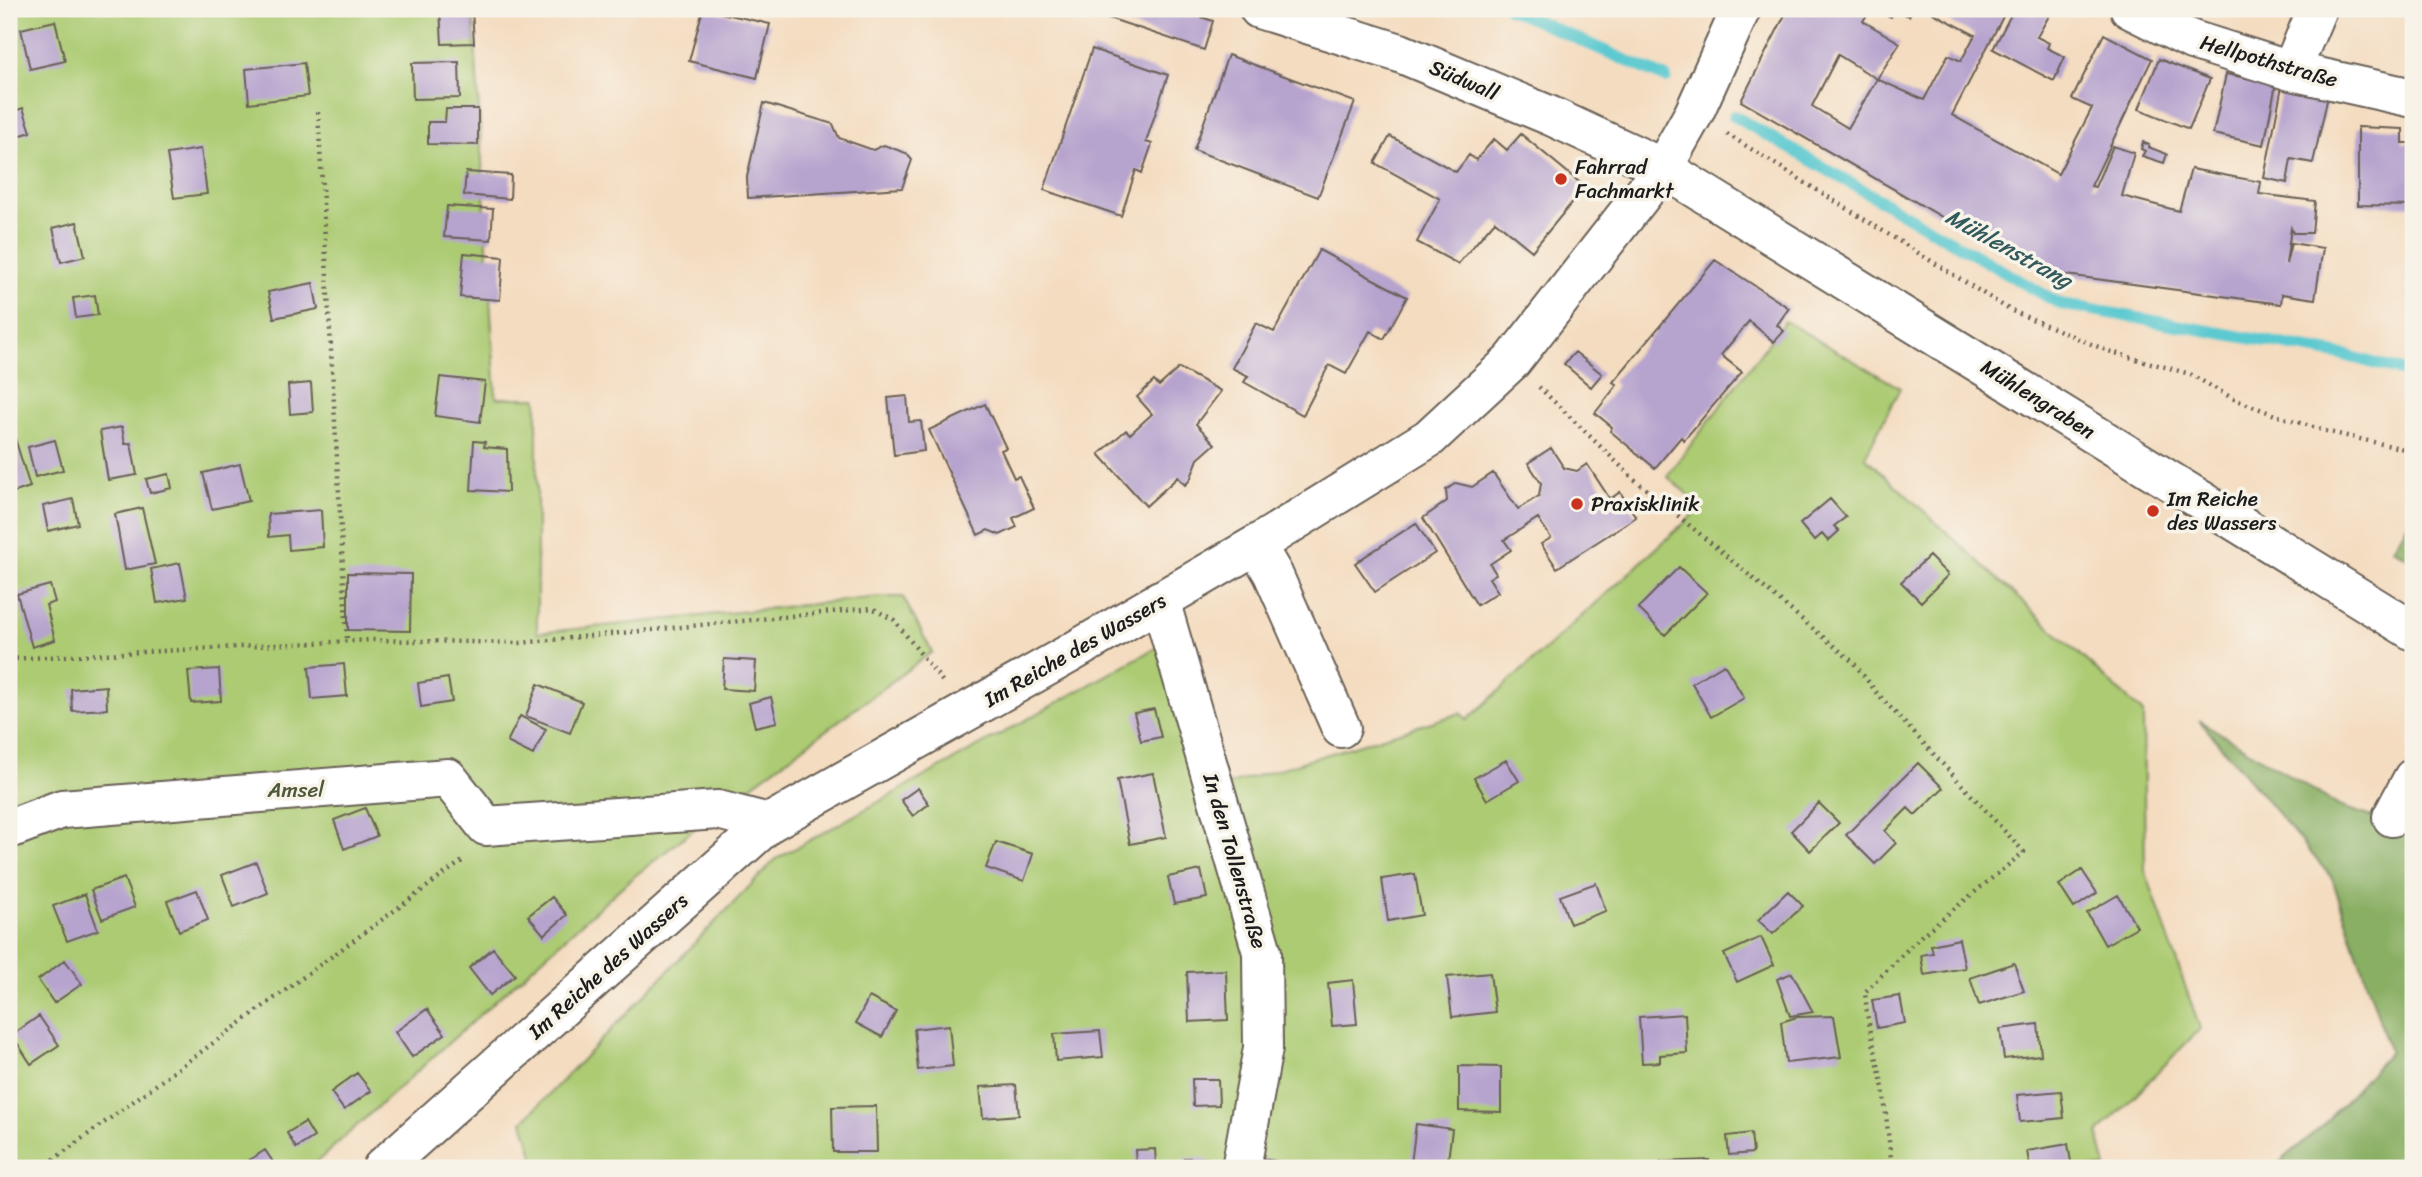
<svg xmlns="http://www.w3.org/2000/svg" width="2422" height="1177" viewBox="0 0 2422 1177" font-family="Sriracha,sans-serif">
	<rect width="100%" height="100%" fill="#f7f3e8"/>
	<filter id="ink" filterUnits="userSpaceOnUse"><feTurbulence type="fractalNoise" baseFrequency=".0143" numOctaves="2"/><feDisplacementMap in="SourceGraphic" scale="14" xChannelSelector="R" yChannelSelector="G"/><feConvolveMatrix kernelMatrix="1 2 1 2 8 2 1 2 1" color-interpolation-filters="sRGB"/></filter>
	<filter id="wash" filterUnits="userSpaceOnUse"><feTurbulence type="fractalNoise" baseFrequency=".00686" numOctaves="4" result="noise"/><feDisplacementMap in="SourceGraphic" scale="28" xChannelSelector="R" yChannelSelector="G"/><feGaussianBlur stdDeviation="1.57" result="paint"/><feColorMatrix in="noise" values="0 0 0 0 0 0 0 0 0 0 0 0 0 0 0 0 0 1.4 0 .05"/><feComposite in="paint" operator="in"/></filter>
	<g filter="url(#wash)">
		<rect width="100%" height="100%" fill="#f4dcc0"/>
		<!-- green -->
		<path fill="#accb72" stroke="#647447" stroke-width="2" d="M9,9H473L496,398H537V633L880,597H903L932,652L718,810L626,883L310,1168H9Z
			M1785,321L1900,388L1865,457L2143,713L2145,870L2200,1029L2098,1133L2106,1168H537L523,1121L776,859L1159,646L1198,794L1461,713L1467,720L1702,507L1667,476Z"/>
		<!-- forest -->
		<path fill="#89af64" stroke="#526640" stroke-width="2" d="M2413,514V560L2393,549Z
			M2199,720L2339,806L2413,831V1168H2273L2322,1126L2390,1052L2332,878Z"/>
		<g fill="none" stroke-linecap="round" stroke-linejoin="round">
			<!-- stream -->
			<path stroke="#5bc9d0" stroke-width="12" d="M1510,9L1666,78
				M1734,116L2060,304L2348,356L2413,374"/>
		</g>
		<g id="blocks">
			<!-- building -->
			<path fill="#b6a3ce" d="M440,9H472L474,43L442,44Z
				M703,9L770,24L757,78L689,61Z
				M1082,9H1177L1213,21L1204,50Z
				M1788,9H1871L1863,21L1900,43L1877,79L1838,55L1812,106L1848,128L1877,79L1924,100L1948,55L1961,61L1975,35L1933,13L1935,9H2007L1952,115L2058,174L2092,108L2072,99L2104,34L2152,59L2091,186L2095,187L2113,146L2134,153L2122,196L2179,211L2191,169L2261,182L2259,194L2315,201L2312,233H2293L2291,228L2286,264L2291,243L2323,248L2315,299L2282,294L2281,304L2059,274L2001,251L1741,101Z
				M1875,9H1913L1909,16L1895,10L1891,17Z
				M2014,9H2053L2037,37L2049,43L2047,48L2065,57L2054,81L1993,49Z
				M55,21L65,61L30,69L21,29Z
				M1092,49L1168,75L1146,142L1152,144L1142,173L1136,170L1121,216L1044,190Z
				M1228,55L1355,102L1318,197L1194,150Z
				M2159,59L2210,79L2189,129L2139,109Z
				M459,62L460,98L413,99L412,63Z
				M304,63L308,96L249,103L246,69Z
				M2226,74L2276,84L2264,145L2213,134Z
				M2282,86L2328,96L2313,163L2291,159L2287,183L2264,178Z
				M764,103L833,124L839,138L873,150L884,145L906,153L912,160L902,188L748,198L747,177Z
				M23,108L31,132L9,139V113Z
				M446,109H478V145L428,144V122H445Z
				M2358,127L2403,129V143H2413V206L2358,205Z
				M1521,134L1585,187L1532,251L1495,221L1458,264L1417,242L1440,199L1375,163L1390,136L1456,172L1469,155L1476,160L1494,139L1507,150Z
				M2143,142L2149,145L2148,147L2167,154L2164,163L2142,156L2145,151L2141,149Z
				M201,149L207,194L174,198L167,154Z
				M466,172L511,175L510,199L464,195Z
				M447,206L493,209L491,240L444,237Z
				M77,222L85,256L61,262L53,228Z
				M1319,250L1407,297L1384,339L1370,331L1346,374L1329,365L1303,415L1244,382L1248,376L1232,368L1256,323L1274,332Z
				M464,253L503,257L500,300L460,297Z
				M1715,260L1789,308L1777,325L1784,331L1774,342L1749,321L1721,355L1742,372L1684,440L1681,437L1655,468L1610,431L1612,427L1595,413L1617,385L1613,382Z
				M313,283L318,309L274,318L268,292Z
				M95,295L98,315L76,318L73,298Z
				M9,318L16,341L9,343Z
				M1575,352L1602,374L1591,387L1564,364Z
				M1179,368L1221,391L1196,424L1215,444L1198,459L1190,480L1185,485L1178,477L1146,506L1099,454L1126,430L1130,434L1152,414L1137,397L1154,381L1159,386Z
				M440,377L485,382L480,422L435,416Z
				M311,383L313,412L290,414L288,385Z
				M907,396L909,422L921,421L924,451L894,455L888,398Z
				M985,404L1006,448L1001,450L1014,478L1019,476L1034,508L1013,518L1017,527L1000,535L988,530L978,535L929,430Z
				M122,427L125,444L131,443L137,475L108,480L100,431Z
				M13,432L30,487L9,494V433Z
				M55,440L63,470L35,477L28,447Z
				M474,441L485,442L484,447L507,449L508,492L471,490Z
				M1551,448L1564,468L1577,471L1587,464L1610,499L1620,492L1636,517L1557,568L1541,544L1551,538L1538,518L1504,540L1511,550L1490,564L1496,574L1489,578L1498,592L1477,605L1423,518L1447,501L1446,490L1456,483L1472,487L1493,473L1518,509L1539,496L1541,483L1528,463Z
				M240,464L249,501L212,509L203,473Z
				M169,474L172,488L150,493L146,479Z
				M73,499L78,524L48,531L43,506Z
				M1830,499L1846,517L1834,526L1839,531L1828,541L1822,534L1814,541L1800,524Z
				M142,508L155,564L125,570L115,514Z
				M321,510L323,547L289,550L288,535L269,537L268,514Z
				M1416,523L1435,553L1375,592L1355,563Z
				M1929,556L1948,575L1921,602L1901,582Z
				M180,563L187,598L157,603L151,569Z
				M1679,567L1707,593L1665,635L1638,608Z
				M348,573L411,574L410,631L348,630Z
				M50,585L55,602L46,605L55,640L32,647L17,594Z
				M724,659L756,661L754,691L722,689Z
				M344,664L347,696L312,699L309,667Z
				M1724,664L1744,698L1711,717L1692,683Z
				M219,669L221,701L191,703L188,671Z
				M448,678L452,702L421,707L418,683Z
				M538,684L582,702L570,733L526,716Z
				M106,686L107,709L72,711L71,689Z
				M771,697L777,722L755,727L749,703Z
				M1154,709L1161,737L1141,741L1134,713Z
				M520,716L546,729L533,755L507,742Z
				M1506,760L1519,781L1487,800L1474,778Z
				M1918,763L1943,788L1915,815L1908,808L1885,831L1896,843L1875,864L1846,835Z
				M1153,773L1166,837L1130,844L1117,780Z
				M918,788L929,804L913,816L901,800Z
				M1819,803L1839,823L1810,851L1791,831Z
				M365,808L377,836L344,849L334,820Z
				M996,842L1033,854L1024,881L986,868Z
				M256,862L268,893L234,907L222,875Z
				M1201,870L1207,898L1174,904L1168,877Z
				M2082,870L2097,893L2074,908L2059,885Z
				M1415,874L1422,915L1388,921L1382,879Z
				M124,878L135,907L102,919L91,890Z
				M1596,883L1606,911L1570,924L1560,896Z
				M197,890L208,920L179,931L167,901Z
				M1788,891L1803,906L1773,934L1758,920Z
				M85,894L98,930L67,941L53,906Z
				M2118,895L2137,927L2105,945L2087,913Z
				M552,897L567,915L544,935L528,916Z
				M1761,937L1774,965L1737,982L1724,954Z
				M1959,939L1965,968L1924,975L1921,955L1933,953L1931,945Z
				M493,948L515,975L490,995L469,968Z
				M65,960L82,984L54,1003L38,980Z
				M2014,963L2024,991L1979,1005L1970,978Z
				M1226,970L1228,1020L1189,1022L1187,972Z
				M1490,973L1495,1012L1452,1017L1447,977Z
				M1792,973L1813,1012L1790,1016L1777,979Z
				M1353,980L1357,1024L1332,1026L1328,983Z
				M1900,996L1905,1023L1877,1028L1872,1000Z
				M869,997L896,1011L882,1037L856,1023Z
				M427,1009L445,1034L412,1057L395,1032Z
				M1685,1014L1687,1053L1660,1055V1062L1642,1063L1639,1017Z
				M39,1016L59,1045L31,1064L12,1035Z
				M1834,1016L1841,1057L1786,1063L1781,1022L1797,1017Z
				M2038,1024L2041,1055L2004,1059L2000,1029Z
				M949,1025L953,1066L918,1070L914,1029Z
				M1100,1031L1103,1057L1056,1061L1054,1034Z
				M1459,1066L1501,1067V1112L1459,1111Z
				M357,1073L371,1091L344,1110L331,1092Z
				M1192,1079H1218L1219,1105L1193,1106Z
				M1016,1085L1019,1115L983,1118L980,1087Z
				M2061,1091L2064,1118L2020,1122L2017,1095Z
				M876,1106L877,1152H833L832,1107Z
				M305,1122L314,1137L296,1148L287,1133Z
				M1416,1124L1452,1129L1447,1168L1411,1164Z
				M1751,1133L1753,1153L1729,1155L1727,1136Z
				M2068,1144L2072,1168H2030L2027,1151Z
				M1155,1149L1156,1165L1136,1166L1135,1150Z
				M265,1150L277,1168H237Z
				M1184,1158H1207V1168H1184Z
				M1255,1158L1319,1167V1168H1254Z
				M1709,1160V1168H1661V1162Z"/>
		</g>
	</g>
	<g filter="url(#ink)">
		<use href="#blocks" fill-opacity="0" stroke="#685f55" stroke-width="2"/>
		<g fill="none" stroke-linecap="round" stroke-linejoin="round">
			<defs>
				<path id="minor" d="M1259,9L1400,53L1551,116L1663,168L2413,631
					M2130,9L2192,40L2291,71L2413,98
					M2291,71L2317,9
					M1256,545L1273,574L1341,728
					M1160,600L1262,952L1263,1048L1241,1168
					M2392,817L2413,778
					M9,829L62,809L448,778L486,826L718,810L769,823
					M382,1168L769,823L1069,654L1256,545L1429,438L1512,361L1663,168L1694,113L1741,9"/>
			</defs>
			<!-- minor casing -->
			<use href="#minor" stroke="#685f55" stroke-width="42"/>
			<!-- path -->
			<path stroke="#685f55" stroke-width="4.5" stroke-dasharray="2 5" stroke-linecap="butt" d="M318,112L347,641
				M1727,134L2010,310L2108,351L2190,374L2232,398L2275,415L2329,432L2413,451
				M1539,387L1634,479L1853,662L1877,693L2024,852L1922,935L1865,992L1867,1014L1883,1088L1892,1168
				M9,659L371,640L520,643L872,608L894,620L943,682
				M42,1168L465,859"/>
			<!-- minor -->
			<use href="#minor" stroke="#fff" stroke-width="38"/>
		</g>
	</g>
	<!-- markers -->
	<g fill="#c8321e" stroke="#f7f3e8" stroke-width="2.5">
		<circle cx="1561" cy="179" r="7"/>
		<circle cx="1577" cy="504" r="7"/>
		<circle cx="2153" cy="511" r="7"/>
	</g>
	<g text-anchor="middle" stroke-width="7" stroke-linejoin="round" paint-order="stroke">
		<!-- street labels -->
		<g font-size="21" fill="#1c1c1c" stroke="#f7f3e8">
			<text transform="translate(2269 61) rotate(16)" y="7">Hellpothstraße</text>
			<text transform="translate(1464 80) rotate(23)" y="7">Südwall</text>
			<text transform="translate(2038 399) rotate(32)" y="7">Mühlengraben</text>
			<text transform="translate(1075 650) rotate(-30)" y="7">Im Reiche des Wassers</text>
			<text transform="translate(1235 861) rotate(74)" y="7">In den Tollenstraße</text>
			<text transform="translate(608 966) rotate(-42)" y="7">Im Reiche des Wassers</text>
		</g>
		<!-- poi labels -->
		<g font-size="21" fill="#1c1c1c" stroke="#f7f3e8" text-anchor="start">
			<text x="1575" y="174">Fahrrad<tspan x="1575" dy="24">Fachmarkt</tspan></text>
			<text x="2167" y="506">Im Reiche<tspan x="2167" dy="24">des Wassers</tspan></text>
			<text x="1591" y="511">Praxisklinik</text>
		</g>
		<!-- park labels -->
		<g font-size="21" fill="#4e593a" stroke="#f7f3e8">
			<text x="296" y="797">Amsel</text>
		</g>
		<!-- water labels -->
		<g font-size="23" font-style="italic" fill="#32595b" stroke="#f7f3e8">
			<text transform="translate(2009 248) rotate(29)" y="8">Mühlenstrang</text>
		</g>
	</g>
	<!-- margin -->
	<rect width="2422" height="1177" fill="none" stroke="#f7f3e8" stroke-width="35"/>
</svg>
